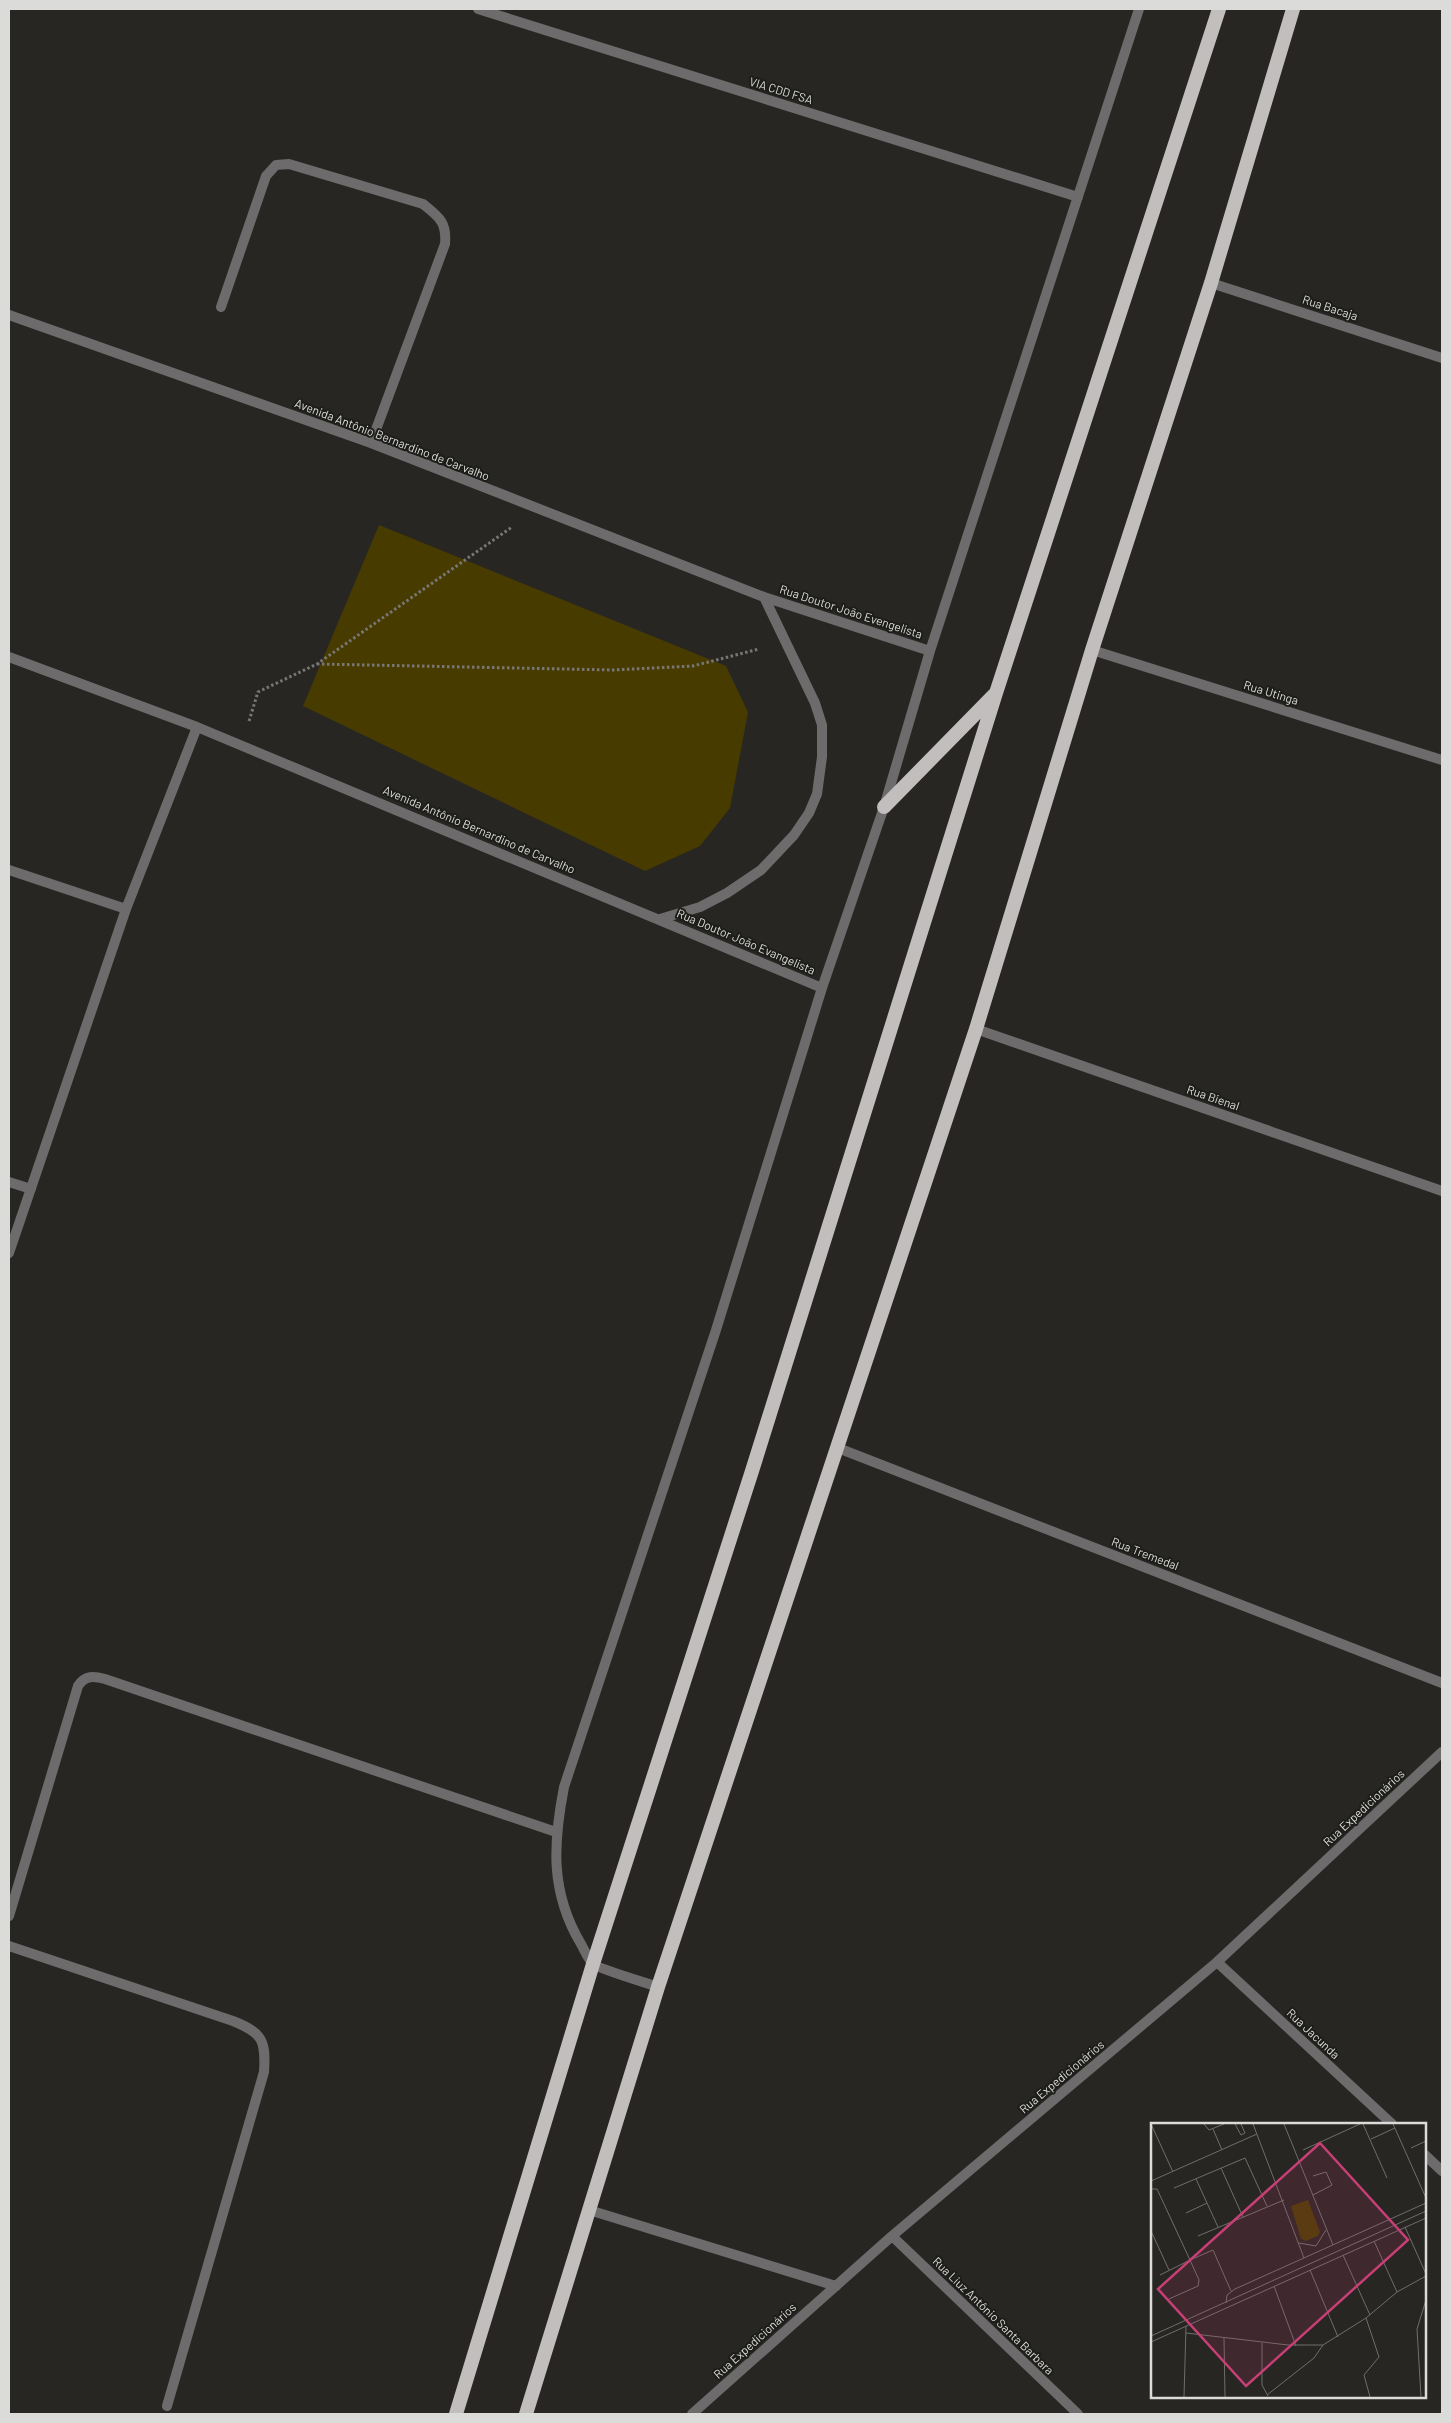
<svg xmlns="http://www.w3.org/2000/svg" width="1451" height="2423" viewBox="0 0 1451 2423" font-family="Barlow,sans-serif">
	<rect width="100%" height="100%" fill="#272623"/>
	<!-- green -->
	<path fill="#483b00" d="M379,525L726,666L748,712L730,808L700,846L645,871L303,706Z"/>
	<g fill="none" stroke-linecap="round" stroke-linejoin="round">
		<!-- path -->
		<path stroke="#787775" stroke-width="3" stroke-dasharray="2.5 2.5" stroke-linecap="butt" d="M317,664L614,670L693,666L759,649
			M249,721L258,692L317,664L512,527"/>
		<!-- service -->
		<path stroke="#6d6b6b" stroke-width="10" d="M478,9L1078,197
			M589,2210L836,2286"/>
		<!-- minor -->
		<path stroke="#6d6b6b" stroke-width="10" d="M1211,283L1442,358
			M221,307L266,176L276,165L289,164L423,204C439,217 447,222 445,244L371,443
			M9,315L371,443L764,597L930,651
			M1092,650L1442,760
			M9,657L197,727L822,988
			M9,870L126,909
			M660,919L700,907L727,893L761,870L794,835L809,813L817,794L822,757V725L815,703L764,597
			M976,1029L1442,1191
			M9,1182L31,1189
			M9,1253L126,909L197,727
			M838,1448L1442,1683
			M9,1916L78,1686C85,1675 94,1676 105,1679L556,1832
			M9,1946L233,2021C263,2033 266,2041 264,2072L167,2406
			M1217,1962L1392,2124
			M658,1987C647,1983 599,1969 593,1964C588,1959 584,1949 581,1944C550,1892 553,1844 564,1787L716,1330L822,988L884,807L930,651L1139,9
			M1425,2155L1442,2171
			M892,2236L1078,2414
			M692,2414L892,2236L1217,1962L1442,1752"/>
		<!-- trunk -->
		<path stroke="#c2bebe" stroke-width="14" d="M884,807L994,695
			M456,2414L593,1964L752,1471L996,693L1219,9
			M526,2414L658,1987L976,1029L1092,650L1211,283L1293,9"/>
	</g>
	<g text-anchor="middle" stroke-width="4" stroke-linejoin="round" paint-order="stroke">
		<!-- street labels -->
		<g font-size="12" fill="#dbdbd9" stroke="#1d1d1a">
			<text transform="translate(781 91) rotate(17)" y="4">VIA CDD FSA</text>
			<text transform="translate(1330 308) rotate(18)" y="4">Rua Bacaja</text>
			<text transform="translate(392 440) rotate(21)" y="4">Avenida Antônio Bernardino de Carvalho</text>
			<text transform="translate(851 612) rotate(18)" y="4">Rua Doutor João Evengelista</text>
			<text transform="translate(1271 693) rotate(17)" y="4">Rua Utinga</text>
			<text transform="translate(479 830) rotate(23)" y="4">Avenida Antônio Bernardino de Carvalho</text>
			<text transform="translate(746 942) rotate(23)" y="4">Rua Doutor João Evangelista</text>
			<text transform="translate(1213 1098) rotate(19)" y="4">Rua Bienal</text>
			<text transform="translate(1145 1554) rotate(21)" y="4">Rua Tremedal</text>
			<text transform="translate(1364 1808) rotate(-43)" y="4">Rua Expedicionários</text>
			<text transform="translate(1313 2034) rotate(43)" y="4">Rua Jacunda</text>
			<text transform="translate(1062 2077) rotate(-40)" y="4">Rua Expedicionários</text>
			<text transform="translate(993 2316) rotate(44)" y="4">Rua Liuz Antônio Santa Barbara</text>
			<text transform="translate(755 2341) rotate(-42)" y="4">Rua Expedicionários</text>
		</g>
	</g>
	<!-- overview -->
	<g transform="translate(1151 2123)">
		<rect width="275" height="275" fill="#272623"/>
		<path d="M157,77L169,109L167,113L155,118L150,116L140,83Z" fill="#483b00"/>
		<path fill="none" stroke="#6f6e6c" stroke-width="1" d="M0,1L22,49M53,1L58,7L73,1M84,1L90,12L94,10L90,1M102,1L153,135M133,1L182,122M212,1L236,55M242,1L275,75M62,6L71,27M220,16L244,5M260,25L275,18M152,27L209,1M70,45L92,94M45,56L67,104M0,58L106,11M23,65L94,35L116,83M0,66H6L39,137L62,127L80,168M162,72L181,62L175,49L162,53M35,90L56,80M254,104L275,151M0,108L18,147M47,113L133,77M223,118L246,169M148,120L165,123L175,107M192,132L219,192M159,147L187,214M9,152L39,137L48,157L47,163L18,176M123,163L145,223M75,180L76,172L84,166L275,80M215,195L228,234L213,252L219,274M35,210L137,222H172L215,195L246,169L275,153M0,213L275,88M73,215L74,274M0,219L275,95M111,220V262L117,273M116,272L163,235L172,222M33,274L35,203M270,274L266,206L275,177"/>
		<path fill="#c73f74" fill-opacity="0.15" stroke="#c73f74" stroke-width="2.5" d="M169,20L257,117L95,263L7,166Z"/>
		<rect width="275" height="275" fill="none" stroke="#dbdbd9" stroke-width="2.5"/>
	</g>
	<!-- border -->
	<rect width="1451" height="2423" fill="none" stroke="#dbdbd9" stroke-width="20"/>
</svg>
